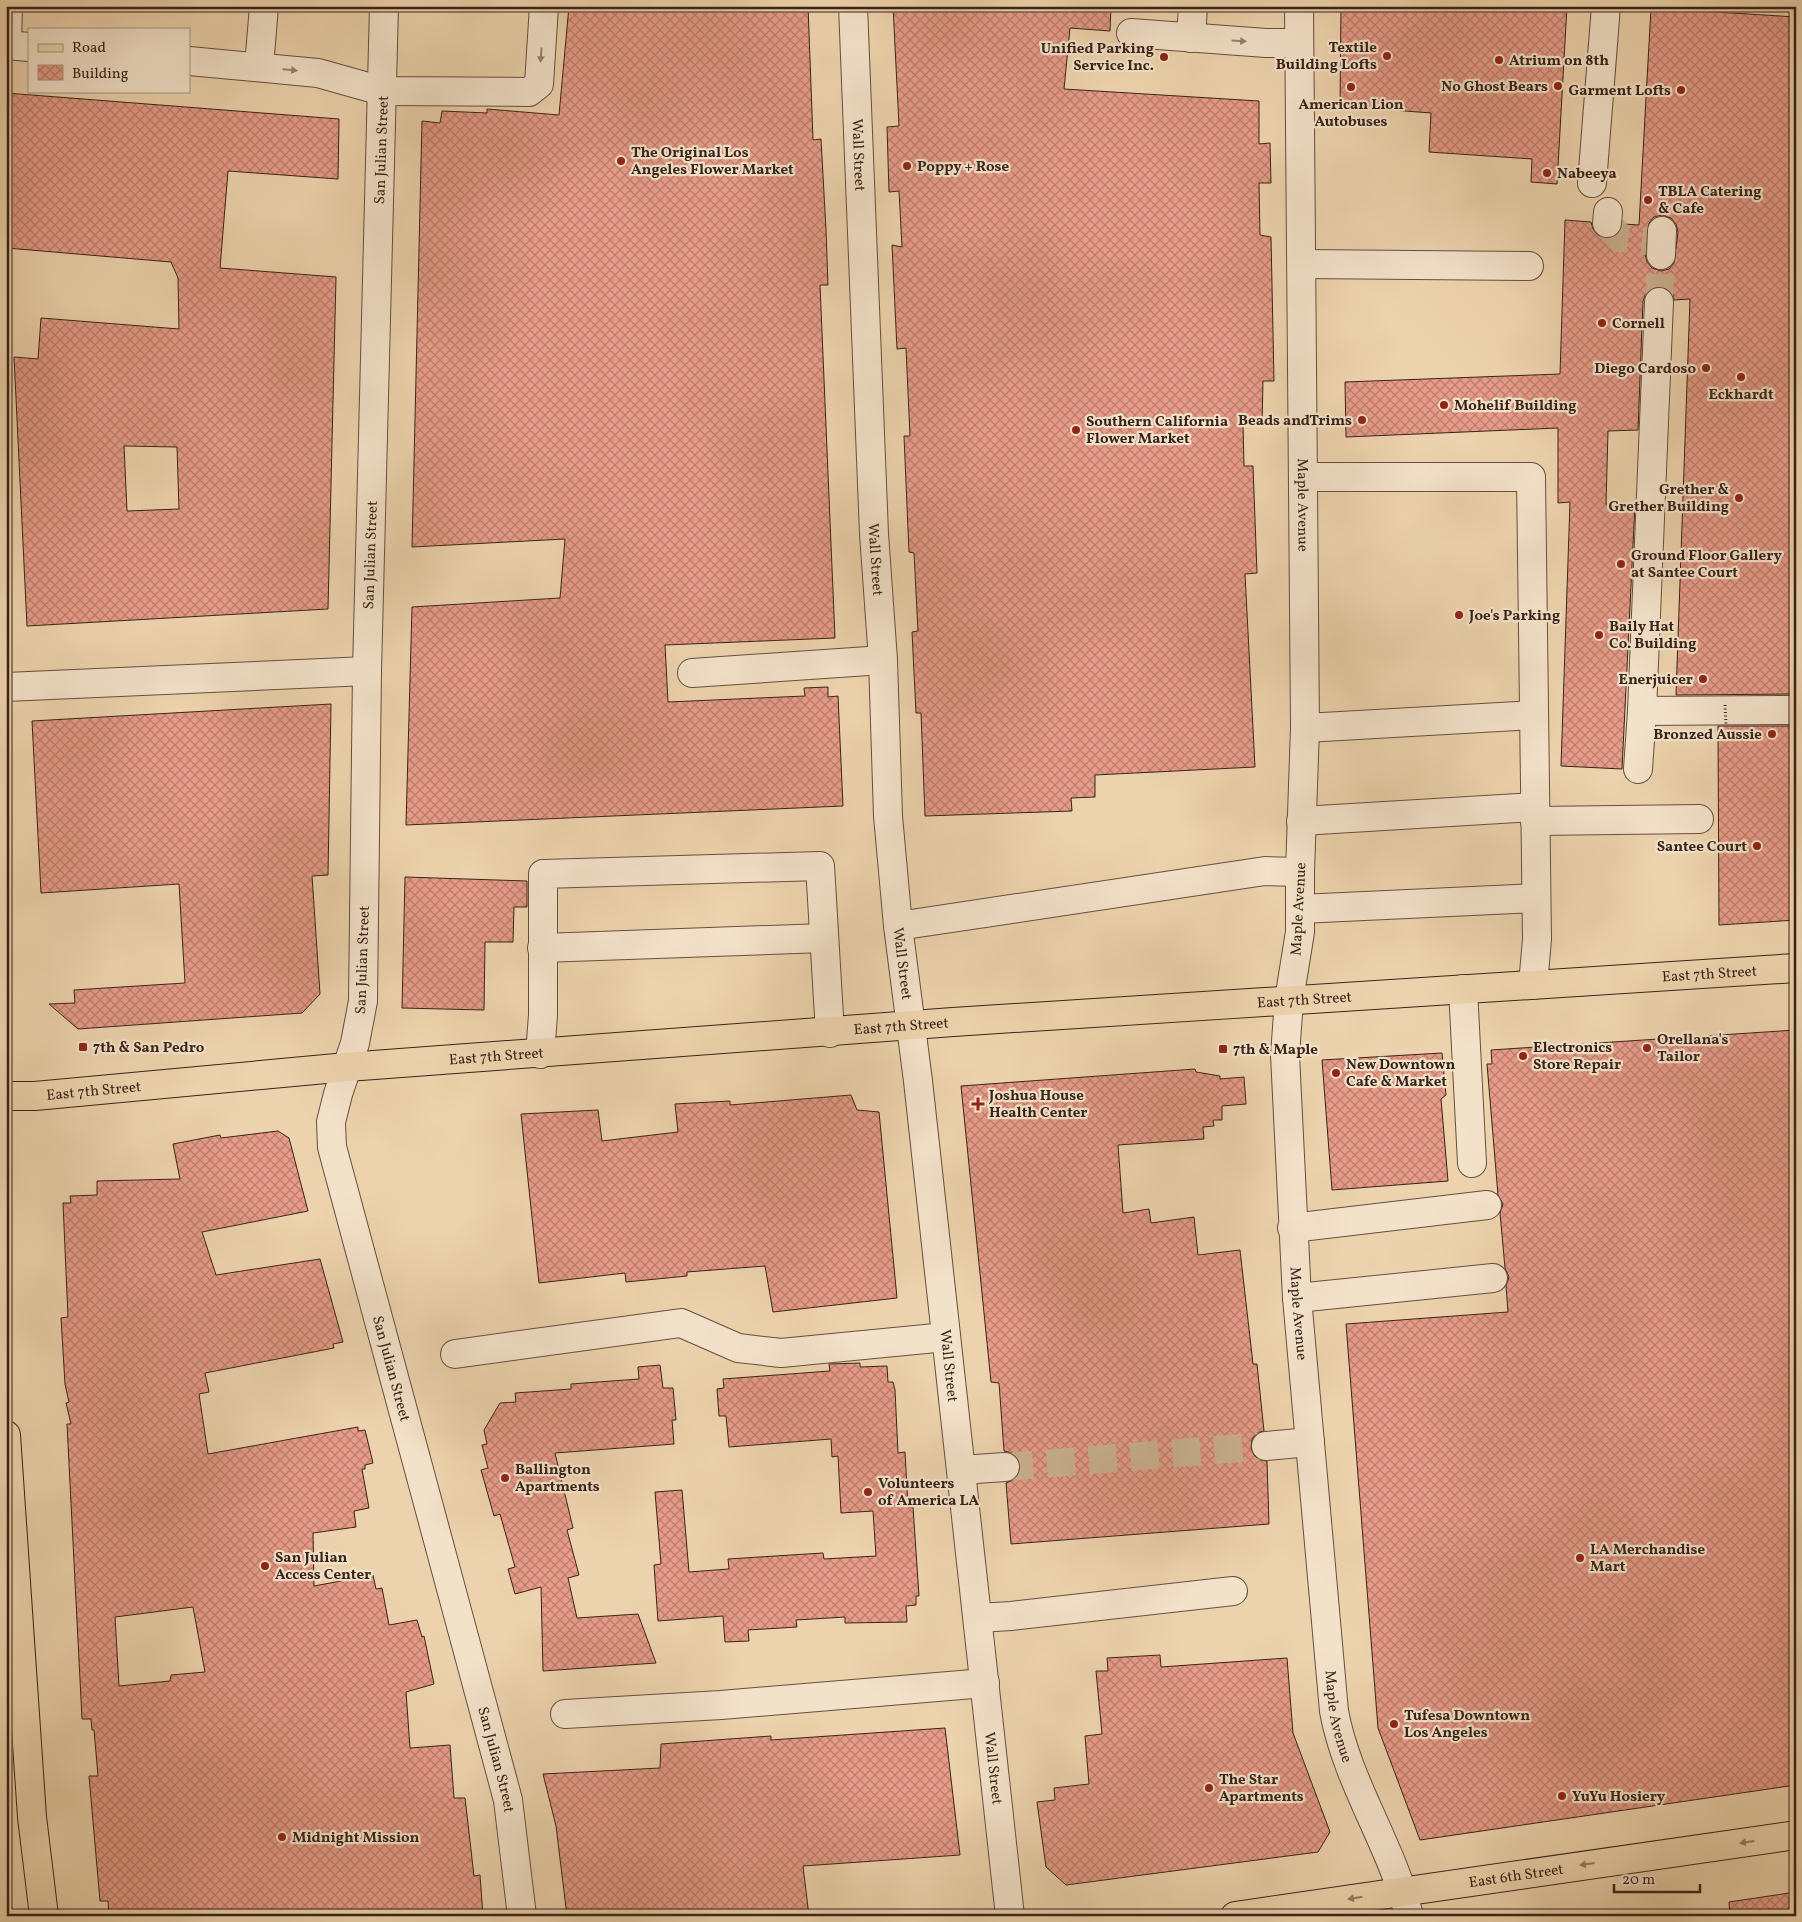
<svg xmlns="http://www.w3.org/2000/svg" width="1802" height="1922" viewBox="0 0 1802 1922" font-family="Vollkorn,serif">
	<defs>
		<pattern id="building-cross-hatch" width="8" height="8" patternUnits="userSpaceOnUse" patternTransform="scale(1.25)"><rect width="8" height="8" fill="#e79b88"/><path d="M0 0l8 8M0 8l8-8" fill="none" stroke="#bc7e6e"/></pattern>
	</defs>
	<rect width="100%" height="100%" fill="#edd3ad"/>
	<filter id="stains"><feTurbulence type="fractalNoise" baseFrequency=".004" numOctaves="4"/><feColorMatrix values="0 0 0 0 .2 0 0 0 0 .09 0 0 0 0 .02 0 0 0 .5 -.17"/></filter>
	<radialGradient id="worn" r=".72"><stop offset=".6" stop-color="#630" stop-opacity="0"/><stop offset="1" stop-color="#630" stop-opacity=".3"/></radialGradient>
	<!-- building -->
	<path fill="url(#building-cross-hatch)" stroke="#382319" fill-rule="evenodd" d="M569,6H631L680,10V6H808L813,140L821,139L826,230L828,285H820L835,638L665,645L668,702L805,696L804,688L828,687V697L838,696L843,806L406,825L412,607L560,598L565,539L412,547L422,121L440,123L442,111L487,113V109L559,115Z
		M893,6H1111L1110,31L1070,28L1064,89L1259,101V144L1270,143L1271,183H1259L1260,235L1271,237L1274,381H1263L1262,423L1243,424L1244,466H1253L1257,573L1245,574L1255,767L1095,775V797L1071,798L1072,811L925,816L921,713H916L912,632L918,631L914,553L909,552L904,436H910L906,348L897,349L892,245L902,247L899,191L889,192L887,127L899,126Z
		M1341,6H1567L1557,184L1531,182L1532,159L1429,152L1431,113L1340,106Z
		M1651,8L1796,17V694L1676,695L1690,299L1674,300L1673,294L1667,289L1660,286L1652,288L1646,293L1643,301L1638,430L1608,431L1606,504L1635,505L1622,769L1561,766L1570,502L1558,503V428L1346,437L1345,382L1560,374L1565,220L1591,222L1593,229L1598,235L1606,239L1614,237L1619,232L1623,224L1639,225ZM1662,215L1671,218L1676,224L1678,232L1674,263L1669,269L1661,271L1652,268L1647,262L1645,254L1649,223L1654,217Z
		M6,93L339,119L338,179L228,171L220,268L336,277L328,609L27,626L14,357L38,359L41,318L179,329L178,278L171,262L7,248ZM124,446L177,447L179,509L127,511Z
		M331,704L328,875L312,876L320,994L302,1013L78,1029L49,1004L75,1003L74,990L185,983L179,884L41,893L32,721Z
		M1718,726H1796V920L1719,925Z
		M405,877L527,881V907H514L513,942H485L484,1010L402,1008Z
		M1796,1030V1785L1420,1840L1378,1728L1346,1324L1508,1312L1506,1286L1509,1277L1505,1268L1500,1213L1503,1204L1498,1195L1487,1064H1492L1491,1050Z
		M1442,1053L1446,1095L1441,1099L1448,1181L1332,1190L1322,1060Z
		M1195,1069L1196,1072L1220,1076V1079L1244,1077L1246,1104L1222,1106V1120H1213L1214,1126L1203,1127L1204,1139L1118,1145L1123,1213L1149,1209L1151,1223L1194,1217L1198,1255L1240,1250L1253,1364H1257L1264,1431L1257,1433L1252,1439L1251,1448L1254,1455L1259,1460L1267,1461L1269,1524L1011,1544L1006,1483L1013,1480L1019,1474L1020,1465L1018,1458L1012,1453L1004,1451L999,1383L991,1382L961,1086Z
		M851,1095L857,1110L879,1112L897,1298L773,1312L765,1266L687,1272V1276L626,1282L625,1273L539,1283L521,1114L598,1110L602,1141L678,1132L675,1104L730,1101V1105Z
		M278,1131L289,1138L308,1211L202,1232L216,1275L320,1259L343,1342L333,1344L334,1348L205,1373L209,1392L199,1394L208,1454L358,1427V1431L365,1430L373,1463L365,1465V1469H362L369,1508L354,1511L356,1527L313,1533L314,1586L373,1575L376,1589L382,1588L389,1625L417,1620L422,1637L424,1636L434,1684L406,1692L410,1748L450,1745L454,1798H465L474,1876L480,1875L483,1916H109L108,1901H100L89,1776H98L94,1730H92L91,1719H82L67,1424H71L66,1403L69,1402L65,1384L61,1318L68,1317L63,1203H71L70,1196L97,1195V1181L180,1179L173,1144L220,1135L221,1138ZM193,1607L205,1672L171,1675L170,1681L119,1686L115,1617Z
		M860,1363V1367L887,1366L888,1382H893L895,1390L898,1453L905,1452L908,1507H913L919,1596H916V1605L906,1606L907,1622L845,1623V1617L796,1620L797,1627L748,1630L749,1641L725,1642L723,1616L658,1621L654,1565L661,1564L655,1492L682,1490L689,1572L729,1569L728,1559L823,1553L824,1559L876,1556L873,1511L841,1513L838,1456L832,1457L831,1439L729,1447L726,1416H719L717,1389L724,1388L723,1379L830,1371L829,1364Z
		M660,1365L663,1388H673L676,1420H672L674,1444L555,1453L573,1528L567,1530L579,1575L568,1578L577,1618L638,1614L656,1663L543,1671L541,1587L515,1594L508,1569L515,1567L500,1514L494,1516L481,1470L488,1468L482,1445L487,1444L484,1430L500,1403L516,1402L515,1393L571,1389V1384L639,1379L638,1367Z
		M1160,1655L1161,1667L1287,1658L1293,1733L1330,1832L1318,1852L1066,1885L1046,1867L1037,1802L1055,1800L1054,1788L1089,1784L1085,1736L1102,1734L1096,1671H1108L1107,1658Z
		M945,1728L960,1855L803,1866L809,1916H567L556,1826L543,1774L660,1768L661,1744L771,1736V1740Z
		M1796,1892V1916H1730L1729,1902Z"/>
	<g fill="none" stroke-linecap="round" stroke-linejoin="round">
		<!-- minor-tunnel -->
		<path stroke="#c9b08f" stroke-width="28" stroke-dasharray="28 14" stroke-linecap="butt" d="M1607,223L1620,238L1647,241
			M1659,302L1661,255
			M1005,1467L1266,1446"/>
		<defs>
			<g id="minor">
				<path id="s1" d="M384,6L367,671L363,1001L355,1043L338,1094L331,1122L332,1147L508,1800L522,1916"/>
				<path id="s2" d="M853,6L874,534L883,660L888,816L898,926L918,1081L1010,1916"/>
				<path id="s3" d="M1299,6L1305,728L1300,872V932L1289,1000L1285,1055L1297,1298L1334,1711C1347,1783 1392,1845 1409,1916"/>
				<path d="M1131,33L1266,43H1299"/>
				<path d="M1191,38L1193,6"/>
				<path d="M6,45L29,47"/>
				<path d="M7,45L8,6"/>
				<path d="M189,61L318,73L382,91L529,92L539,84L544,6"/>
				<path d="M259,67L264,6"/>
				<path d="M1592,183L1606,6"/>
				<path d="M1607,223L1608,212"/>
				<path d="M1661,255L1662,231"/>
				<path d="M1303,264L1529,266"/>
				<path d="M1659,302L1642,711L1796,710"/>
				<path d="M1305,477H1531L1537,939L1533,985"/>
				<path d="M692,673L883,660"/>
				<path d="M6,687L367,671"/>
				<path d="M1305,728L1534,715"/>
				<path d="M1638,769L1642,711"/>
				<path d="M1301,821L1535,807"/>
				<path d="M1535,821L1699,819"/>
				<path d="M1300,909L1536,898"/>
				<path d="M898,926L1265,871L1300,872"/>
				<path d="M542,948L824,938"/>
				<path d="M1463,989L1472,1163"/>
				<path d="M540,1054L543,1015V874L820,866L830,1033"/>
				<path d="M1292,1228L1487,1205"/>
				<path d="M1297,1298L1493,1278"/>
				<path d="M455,1354L681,1323L738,1348L781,1353L946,1337"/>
				<path d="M1266,1446L1310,1442"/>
				<path d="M961,1470L1005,1467"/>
				<path d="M978,1618L1011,1616L1233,1591"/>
				<path d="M565,1714L721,1705L985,1683"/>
			</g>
			<g id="major">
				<path id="s4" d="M6,1096H35L347,1067L953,1022L1796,968"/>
				<path d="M6,1435L32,1817L44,1916"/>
				<path id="s5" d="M1235,1916L1796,1835"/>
			</g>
		</defs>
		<!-- minor casing -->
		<use href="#minor" stroke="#654f3e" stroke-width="30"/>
		<!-- major casing -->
		<use href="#major" stroke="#382319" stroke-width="30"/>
		<!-- minor -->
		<use href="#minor" stroke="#f3e2ca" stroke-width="28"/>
		<!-- major -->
		<use href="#major" stroke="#edd3ad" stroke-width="28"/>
		<!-- path-bridge -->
		<path stroke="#382319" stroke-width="3" stroke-dasharray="1 2.5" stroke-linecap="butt" d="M1725,705L1726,724"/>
	</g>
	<!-- one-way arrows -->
	<defs><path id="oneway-solid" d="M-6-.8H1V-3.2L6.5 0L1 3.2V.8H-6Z" transform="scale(1.25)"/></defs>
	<g fill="#968272">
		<use href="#oneway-solid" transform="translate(1239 41) rotate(4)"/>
		<use href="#oneway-solid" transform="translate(541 55) rotate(94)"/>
		<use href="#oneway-solid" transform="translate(290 70) rotate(5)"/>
	</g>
	<g fill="#927b63">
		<use href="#oneway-solid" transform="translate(1747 1842) rotate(172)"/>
		<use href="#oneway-solid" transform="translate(1587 1864) rotate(172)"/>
		<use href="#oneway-solid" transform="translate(1355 1898) rotate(171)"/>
	</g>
	<!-- markers -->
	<g fill="#8f2418" stroke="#f3e2ca" stroke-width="2">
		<circle cx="1387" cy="56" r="5"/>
		<circle cx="1164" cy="57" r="5"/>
		<circle cx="1499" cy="60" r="5"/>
		<circle cx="1558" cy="86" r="5"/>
		<circle cx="1351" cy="87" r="5"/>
		<circle cx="1681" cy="90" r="5"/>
		<circle cx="621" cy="161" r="5"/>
		<circle cx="907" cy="166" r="5"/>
		<circle cx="1547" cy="173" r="5"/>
		<circle cx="1648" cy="200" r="5"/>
		<circle cx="1602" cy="323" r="5"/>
		<circle cx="1706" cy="368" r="5"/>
		<circle cx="1741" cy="377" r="5"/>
		<circle cx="1444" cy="405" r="5"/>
		<circle cx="1362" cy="420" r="5"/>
		<circle cx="1076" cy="430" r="5"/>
		<circle cx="1739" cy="498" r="5"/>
		<circle cx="1621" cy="564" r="5"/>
		<circle cx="1459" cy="615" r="5"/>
		<circle cx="1599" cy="635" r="5"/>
		<circle cx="1703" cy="679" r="5"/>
		<circle cx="1772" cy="734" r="5"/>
		<circle cx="1757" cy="846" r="5"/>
		<rect x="78" y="1042" width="10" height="10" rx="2.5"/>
		<circle cx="1647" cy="1048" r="5"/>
		<rect x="1218" y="1044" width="10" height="10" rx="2.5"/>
		<circle cx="1523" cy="1056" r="5"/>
		<circle cx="1336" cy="1073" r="5"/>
		<path d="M975.5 1096.5h5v5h5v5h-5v5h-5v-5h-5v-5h5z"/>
		<circle cx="505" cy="1478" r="5"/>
		<circle cx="868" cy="1492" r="5"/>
		<circle cx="1580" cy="1558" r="5"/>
		<circle cx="265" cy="1566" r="5"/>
		<circle cx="1394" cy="1724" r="5"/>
		<circle cx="1209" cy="1788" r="5"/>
		<circle cx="1562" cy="1796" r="5"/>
		<circle cx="282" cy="1837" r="5"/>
	</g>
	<g text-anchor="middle" stroke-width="4.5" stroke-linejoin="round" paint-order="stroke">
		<!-- poi labels -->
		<g font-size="15" font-weight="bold" fill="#382319" stroke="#f3e2ca" text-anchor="start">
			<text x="1377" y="52" text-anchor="end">Textile<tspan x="1377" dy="17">Building Lofts</tspan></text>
			<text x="1154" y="53" text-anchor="end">Unified Parking<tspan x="1154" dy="17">Service Inc.</tspan></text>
			<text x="1509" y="65">Atrium on 8th</text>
			<text x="1548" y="91" text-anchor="end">No Ghost Bears</text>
			<text x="1671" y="95" text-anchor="end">Garment Lofts</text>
			<text x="1351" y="109" text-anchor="middle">American Lion<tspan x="1351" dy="17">Autobuses</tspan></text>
			<text x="631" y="157">The Original Los<tspan x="631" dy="17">Angeles Flower Market</tspan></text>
			<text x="917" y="171">Poppy + Rose</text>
			<text x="1557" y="178">Nabeeya</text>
			<text x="1658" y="196">TBLA Catering<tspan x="1658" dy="17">&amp; Cafe</tspan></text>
			<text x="1612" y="328">Cornell</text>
			<text x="1696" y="373" text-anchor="end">Diego Cardoso</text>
			<text x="1741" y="399" text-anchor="middle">Eckhardt</text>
			<text x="1454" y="410">Mohelif Building</text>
			<text x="1352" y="425" text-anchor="end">Beads andTrims</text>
			<text x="1086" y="426">Southern California<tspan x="1086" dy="17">Flower Market</tspan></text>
			<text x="1729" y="494" text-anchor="end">Grether &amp;<tspan x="1729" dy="17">Grether Building</tspan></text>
			<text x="1631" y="560">Ground Floor Gallery<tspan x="1631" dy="17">at Santee Court</tspan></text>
			<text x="1469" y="620">Joe's Parking</text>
			<text x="1609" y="631">Baily Hat<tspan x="1609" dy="17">Co. Building</tspan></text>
			<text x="1693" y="684" text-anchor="end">Enerjuicer</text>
			<text x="1762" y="739" text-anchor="end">Bronzed Aussie</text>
			<text x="1747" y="851" text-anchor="end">Santee Court</text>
			<text x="1657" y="1044">Orellana's<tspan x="1657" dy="17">Tailor</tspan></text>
			<text x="93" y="1052">7th &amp; San Pedro</text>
			<text x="1533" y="1052">Electronics<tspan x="1533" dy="17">Store Repair</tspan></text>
			<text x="1233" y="1054">7th &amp; Maple</text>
			<text x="1346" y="1069">New Downtown<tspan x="1346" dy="17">Cafe &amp; Market</tspan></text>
			<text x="989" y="1100">Joshua House<tspan x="989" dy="17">Health Center</tspan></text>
			<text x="515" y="1474">Ballington<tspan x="515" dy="17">Apartments</tspan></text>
			<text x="878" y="1488">Volunteers<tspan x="878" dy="17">of America LA</tspan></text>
			<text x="1590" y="1554">LA Merchandise<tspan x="1590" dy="17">Mart</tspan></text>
			<text x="275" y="1562">San Julian<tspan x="275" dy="17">Access Center</tspan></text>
			<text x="1404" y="1720">Tufesa Downtown<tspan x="1404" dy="17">Los Angeles</tspan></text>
			<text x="1219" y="1784">The Star<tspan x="1219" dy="17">Apartments</tspan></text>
			<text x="1572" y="1801">YuYu Hosiery</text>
			<text x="292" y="1842">Midnight Mission</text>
		</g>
		<!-- street labels -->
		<g font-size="15" fill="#382319" stroke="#f3e2ca">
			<text transform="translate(381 150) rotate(-88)" y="5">San Julian Street</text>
			<text dy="5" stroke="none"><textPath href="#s2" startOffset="149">Wall Street</textPath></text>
			<text dy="5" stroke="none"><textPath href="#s3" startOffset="499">Maple Avenue</textPath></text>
			<text transform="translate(370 555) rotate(-88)" y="5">San Julian Street</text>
			<text dy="5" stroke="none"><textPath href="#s2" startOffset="554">Wall Street</textPath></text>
			<text transform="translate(1298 909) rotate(-87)" y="5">Maple Avenue</text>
			<text transform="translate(362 960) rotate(-88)" y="5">San Julian Street</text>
			<text dy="5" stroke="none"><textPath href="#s2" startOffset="959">Wall Street</textPath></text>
			<text dy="5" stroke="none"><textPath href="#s4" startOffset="1708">East 7th Street</textPath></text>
			<text dy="5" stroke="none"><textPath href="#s4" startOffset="1302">East 7th Street</textPath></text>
			<text dy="5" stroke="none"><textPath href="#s4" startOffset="898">East 7th Street</textPath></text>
			<text dy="5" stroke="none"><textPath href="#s4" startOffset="492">East 7th Street</textPath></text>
			<text dy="5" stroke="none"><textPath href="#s4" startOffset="88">East 7th Street</textPath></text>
			<text dy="5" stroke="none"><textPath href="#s3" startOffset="1309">Maple Avenue</textPath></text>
			<text dy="5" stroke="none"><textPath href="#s2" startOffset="1364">Wall Street</textPath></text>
			<text dy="5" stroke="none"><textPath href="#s1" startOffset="1375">San Julian Street</textPath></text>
			<text dy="5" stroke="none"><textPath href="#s3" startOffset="1714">Maple Avenue</textPath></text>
			<text dy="5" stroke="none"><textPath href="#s1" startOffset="1780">San Julian Street</textPath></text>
			<text dy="5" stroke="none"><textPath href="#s2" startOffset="1769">Wall Street</textPath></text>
			<text dy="5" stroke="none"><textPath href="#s5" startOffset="284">East 6th Street</textPath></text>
		</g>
	</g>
	<!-- margin -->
	<rect width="1802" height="1922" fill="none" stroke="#edd3ad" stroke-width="25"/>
	<rect x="8" y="8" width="1787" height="1907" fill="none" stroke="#382319" stroke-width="2.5"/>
	<rect x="12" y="12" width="1777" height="1897" fill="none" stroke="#382319"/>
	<!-- legend -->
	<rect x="28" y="28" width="162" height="65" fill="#f3e2ca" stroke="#a89683"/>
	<rect x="38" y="44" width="25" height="8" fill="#edd3ad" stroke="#a89683"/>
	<text x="72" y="52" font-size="15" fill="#382319">Road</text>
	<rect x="38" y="65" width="25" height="15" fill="url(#building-cross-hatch)" stroke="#a89683"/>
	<text x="72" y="78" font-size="15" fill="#382319">Building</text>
	<!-- scale -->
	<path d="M1614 1884v8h86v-8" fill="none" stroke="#382319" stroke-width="2.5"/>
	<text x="1622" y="1884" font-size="15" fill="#382319" stroke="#f3e2ca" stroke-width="4" paint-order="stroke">20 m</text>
	<rect width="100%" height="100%" filter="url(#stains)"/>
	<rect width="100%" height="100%" fill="url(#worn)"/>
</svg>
